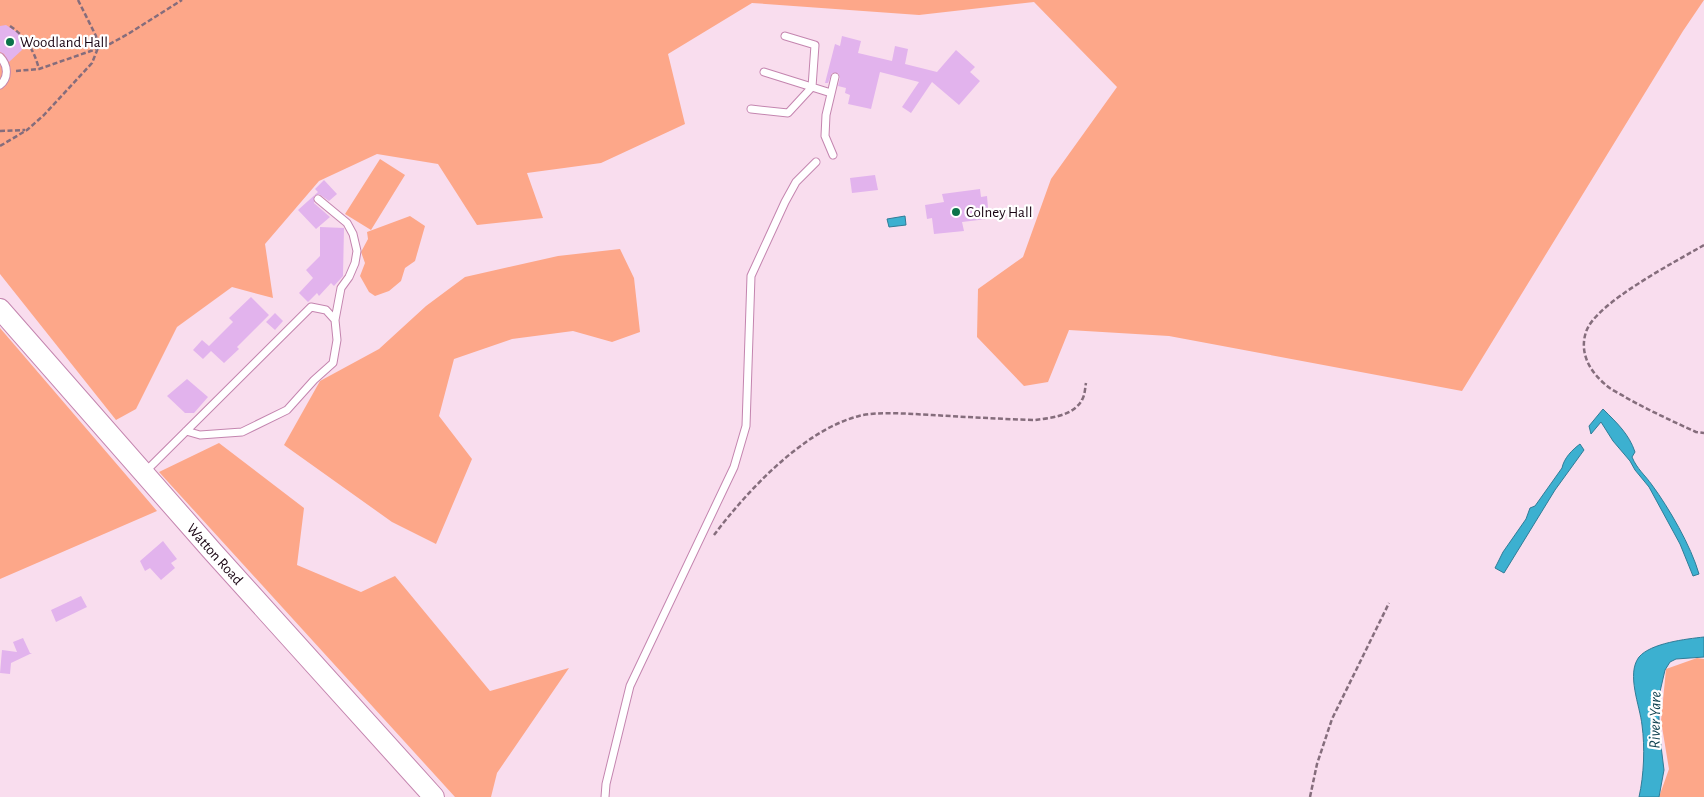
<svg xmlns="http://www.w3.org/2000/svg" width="1704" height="797" viewBox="0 0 1704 797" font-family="'Alegreya Sans',sans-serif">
	<rect width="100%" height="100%" fill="#f9ddee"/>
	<!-- green -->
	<path fill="#fda789" d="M0,0H1704L1683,31L1462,391L1169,336L1069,330L1048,382L1024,386L977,337L978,289L1023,257L1051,179L1117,87L1034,2L919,15L752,3L668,54L685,124L601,163L527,173L543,218L477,225L438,164L377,154L319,181L265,244L273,298L232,287L177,327L136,409L116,420L0,274Z
		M380,159L405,175L371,230L345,214Z
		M410,216L425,226L415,261L405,268L401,281L389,291L375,296L369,292L360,276L365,263L361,252L368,239L367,232Z
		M620,249L634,278L640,332L612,342L573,331L512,339L454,359L439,416L472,459L436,544L392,522L284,445L320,381L379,349L426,306L465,277L558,256Z
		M0,328L157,511L0,579Z
		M219,443L304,508L297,565L361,592L395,576L490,691L569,668L497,773L491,797H455L159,472Z
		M1697,658L1704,659V797H1659L1669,769L1661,721L1666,669Z"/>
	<!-- water -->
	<path fill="#3cb0d0" stroke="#317c97" d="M905,216L906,225L889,227L887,219Z
		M1603,409C1617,423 1629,434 1635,452L1632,457C1637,469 1645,475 1652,485C1669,508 1691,546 1699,574L1693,576L1680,544L1649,487L1635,470L1630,461L1613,441L1601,422L1591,434L1589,426Z
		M1580,444L1584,450L1555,490L1504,573L1495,568L1503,552L1526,519L1530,508L1535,506L1562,468C1564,458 1572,450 1580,444Z
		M1704,637V657L1676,659L1670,662L1665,670L1659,696V730L1664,770L1659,797H1639C1644,775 1645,747 1642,725C1640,706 1626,674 1639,657C1651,643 1686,639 1704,637Z"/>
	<!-- building -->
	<path fill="#e2b3ed" d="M6,25L20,34L22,50L9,62L4,54L0,52V26Z
		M842,36L861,41L858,53L892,61L895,46L908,49L905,64L937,72L956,50L975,67L970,72L980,81L959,105L932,82L911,113L902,107L919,82L880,72L871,109L848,104L850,95L845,93L846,88L838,86L840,78L838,73H832L828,83H825L835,44L840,46Z
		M875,175L878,190L852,193L850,178Z
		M324,180L337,194L329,201L319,194L314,196V203L330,217L316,229L298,210L318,192L315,189Z
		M980,189L981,197L987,196L988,208H986L987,219L962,222L964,231L934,234L932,218L927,219L925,205L944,202L942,194Z
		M320,227L344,228L343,276L334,286L331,283L319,296L317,293L308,302L299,293L313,278L306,270L320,256Z
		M251,297L269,315L237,347L239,349L224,363L211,351L203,359L193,350L202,340L209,346L233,322L229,318Z
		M275,313L283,321L275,330L266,322Z
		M187,379L208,397L194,413H185L167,396Z
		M163,541L177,559L171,563L175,568L161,580L150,568L145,571L140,561Z
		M81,596L87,607L56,622L51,610Z
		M23,638L30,653H32L11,663L10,674L0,673L2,650L17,652L13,642Z"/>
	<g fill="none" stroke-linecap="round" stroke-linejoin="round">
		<defs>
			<path id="service" d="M0,57C8,65 9,78 0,85
				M764,72L831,93
				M751,109L788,113L812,87L815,45L785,36
				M833,155L825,136L826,115L835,77
				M318,199L347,223L353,234L357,251L355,263L349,277L341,288L335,320
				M144,473L311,307L326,310L335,320L337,340L333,363L314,380L287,410L242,432L200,435L186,431
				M605,797L606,784L630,686L734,467L746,426L751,276L785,202L796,182L816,162"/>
			<g id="secondary">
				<path id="s1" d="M0,309L213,552L434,797"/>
			</g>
		</defs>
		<!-- service casing -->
		<use href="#service" stroke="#c485af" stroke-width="9"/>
		<!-- secondary casing -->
		<use href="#secondary" stroke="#c485af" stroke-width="22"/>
		<!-- path -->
		<path stroke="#856d7c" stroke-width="2.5" stroke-dasharray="5 2.5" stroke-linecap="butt" d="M78,0L96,36L98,47
			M10,26C26,37 34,50 39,69
			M16,71L39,69L108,45L128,34L182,0
			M0,131L25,130
			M0,146L27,130L44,115L92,63L98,48
			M1704,245C1677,261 1595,303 1586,332C1579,353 1590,372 1606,385C1611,390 1619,393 1625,397C1648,410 1672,421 1696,432L1704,433
			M714,535C748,490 804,430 859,416C879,411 911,414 932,415C966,417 1000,419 1035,420C1051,418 1073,416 1082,400C1085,395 1085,388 1086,383
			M1310,797L1317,764L1332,719L1389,603"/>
		<!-- service -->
		<use href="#service" stroke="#fff" stroke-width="7"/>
		<!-- secondary -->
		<use href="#secondary" stroke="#fff" stroke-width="20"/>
	</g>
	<!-- markers -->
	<g fill="#0b734a" stroke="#fff" stroke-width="2">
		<circle cx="10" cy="42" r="5"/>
		<circle cx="956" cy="212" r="5"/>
	</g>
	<g text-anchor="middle" stroke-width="4.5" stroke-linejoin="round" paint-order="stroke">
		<!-- poi labels -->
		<g font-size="15" fill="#180412" stroke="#fff" text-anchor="start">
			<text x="20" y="47">Woodland Hall</text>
			<text x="966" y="217">Colney Hall</text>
		</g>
		<!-- street labels -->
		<g font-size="15" fill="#180412" stroke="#fff">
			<text dy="5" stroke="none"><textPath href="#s1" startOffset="326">Watton Road</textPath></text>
		</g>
		<!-- water labels -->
		<g font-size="16" font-style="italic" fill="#114351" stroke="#fff">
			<text transform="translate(1654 720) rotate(-89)" y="6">River Yare</text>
		</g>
	</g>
</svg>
